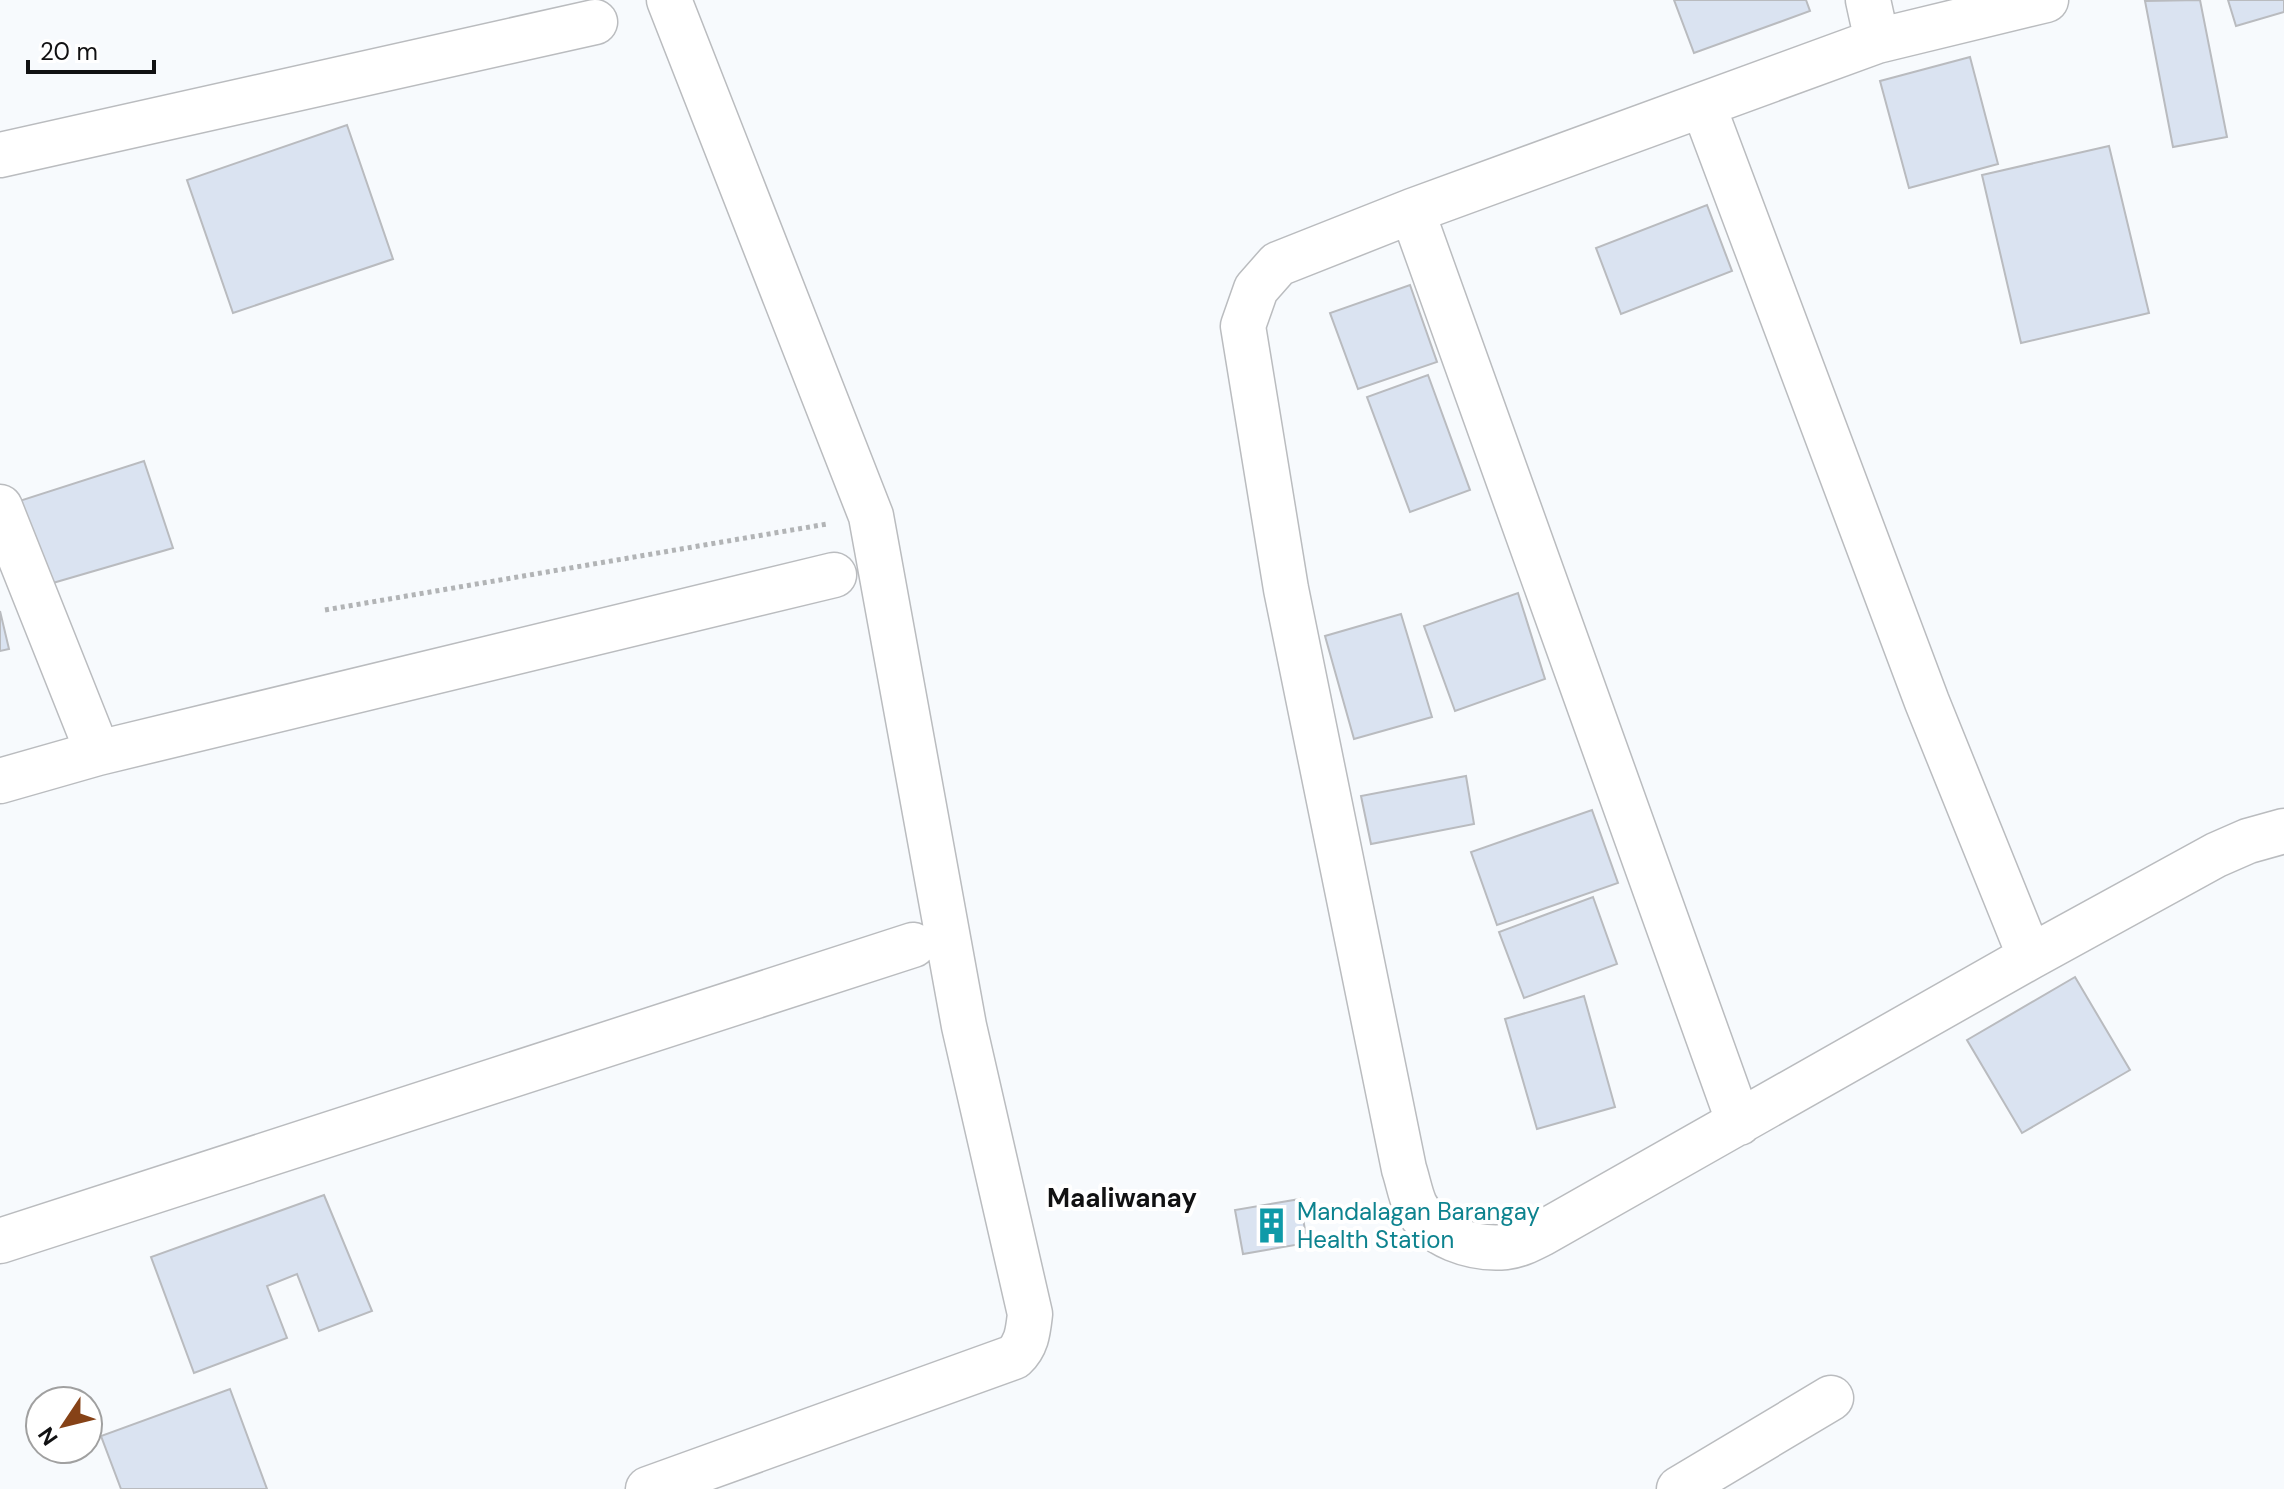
<svg xmlns="http://www.w3.org/2000/svg" width="2284" height="1489" viewBox="0 0 2284 1489" font-family="'DM Sans',sans-serif">
	<rect width="100%" height="100%" fill="#f7fafd"/>
	<!-- building -->
	<path fill="#dae3f1" stroke="#b9bbbf" stroke-width="2" d="M1674,0H1806L1810,11L1694,53Z
		M2200,0L2227,137L2173,147L2145,1Z
		M2228,0H2284V12L2236,26Z
		M1970,57L1998,164L1909,188L1880,81Z
		M347,125L393,259L233,313L187,180Z
		M2109,146L2149,313L2021,343L1982,175Z
		M1707,205L1732,271L1621,314L1596,248Z
		M1410,285L1437,362L1358,389L1330,313Z
		M1428,375L1470,490L1410,512L1367,397Z
		M144,461L173,548L46,585L13,503Z
		M1518,593L1545,679L1455,711L1424,626Z
		M0,611L9,649L0,651Z
		M1401,614L1432,717L1354,739L1325,636Z
		M1466,776L1474,824L1371,844L1361,796Z
		M1592,810L1618,883L1497,925L1471,852Z
		M1593,897L1617,964L1524,998L1499,932Z
		M2075,977L2130,1070L2022,1133L1967,1040Z
		M1584,996L1615,1107L1537,1129L1505,1019Z
		M324,1195L372,1311L319,1331L297,1274L267,1286L287,1338L194,1373L151,1257Z
		M1300,1199L1307,1243L1243,1254L1235,1210Z
		M230,1389L267,1489H121L101,1436Z"/>
	<g fill="none" stroke-linecap="round" stroke-linejoin="round">
		<defs>
			<path id="street" d="M1868,0L1877,41
				M2046,0L1877,41L1412,211L1278,264L1256,289L1243,326L1286,589L1404,1169C1408,1181 1410,1194 1415,1205C1431,1237 1473,1250 1506,1247C1518,1246 1531,1239 1541,1234L2030,957L2216,855L2248,841L2284,831
				M1703,105L1927,702L2030,957
				M0,155L595,22
				M1412,211L1739,1123
				M0,507L98,753
				M0,781L98,753L834,575
				M0,1241L913,945
				M648,1489L1014,1357C1027,1345 1028,1331 1030,1314L964,1026L871,516L669,0
				M1679,1489L1831,1398"/>
		</defs>
		<!-- street casing -->
		<use href="#street" stroke="#babcbf" stroke-width="47"/>
		<!-- path -->
		<path stroke="#b2b4b6" stroke-width="5" stroke-dasharray="4 4" stroke-linecap="butt" d="M325,610L827,524"/>
		<!-- street -->
		<use href="#street" stroke="#fff" stroke-width="44"/>
	</g>
	<!-- icons -->
	<defs>
		<symbol id="building-bare" viewBox="-9 -9 18 18"><path d="M-4-6H4V6H1V3H-1V6H-4ZM-2.5-4.3h1.7v1.8h-1.7ZM.8-4.3h1.7v1.8H.8ZM-2.5-1h1.7V.8h-1.7ZM.8-1h1.7V.8H.8Z" fill="#0f9aa8" stroke="#fff" stroke-width="2.5" paint-order="stroke"/></symbol>
	</defs>
	<g fill-rule="evenodd">
		<use href="#building-bare" x="1246" y="1200" width="51" height="51"/>
	</g>
	<g text-anchor="middle" stroke-width="8" stroke-linejoin="round" paint-order="stroke">
		<!-- culture labels -->
		<g font-size="24" fill="#0d838f" stroke="#fff" text-anchor="start">
			<text x="1297" y="1220">Mandalagan Barangay<tspan x="1297" dy="28">Health Station</tspan></text>
		</g>
		<!-- neighbourhood labels -->
		<g font-size="26" font-weight="bold" fill="#111112" stroke="#fff">
			<text x="1122" y="1207">Maaliwanay</text>
		</g>
	</g>
	<!-- north arrow -->
	<g transform="translate(64 1425) rotate(235)"><circle r="38" fill="#ffffff" stroke="#a0a0a0" stroke-width="2"/>
	<path d="M0-6L14 30L0 20L-14 30Z" fill="#864217"/>
	<text y="-12" font-size="22" font-weight="bold" text-anchor="middle" fill="#111112">N</text>
	</g>
	<!-- scale -->
	<path d="M28 60v12h126v-12" fill="none" stroke="#111112" stroke-width="4"/>
	<text x="40" y="60" font-size="24" fill="#111112" stroke="#ffffff" stroke-width="6" paint-order="stroke">20 m</text>
</svg>
